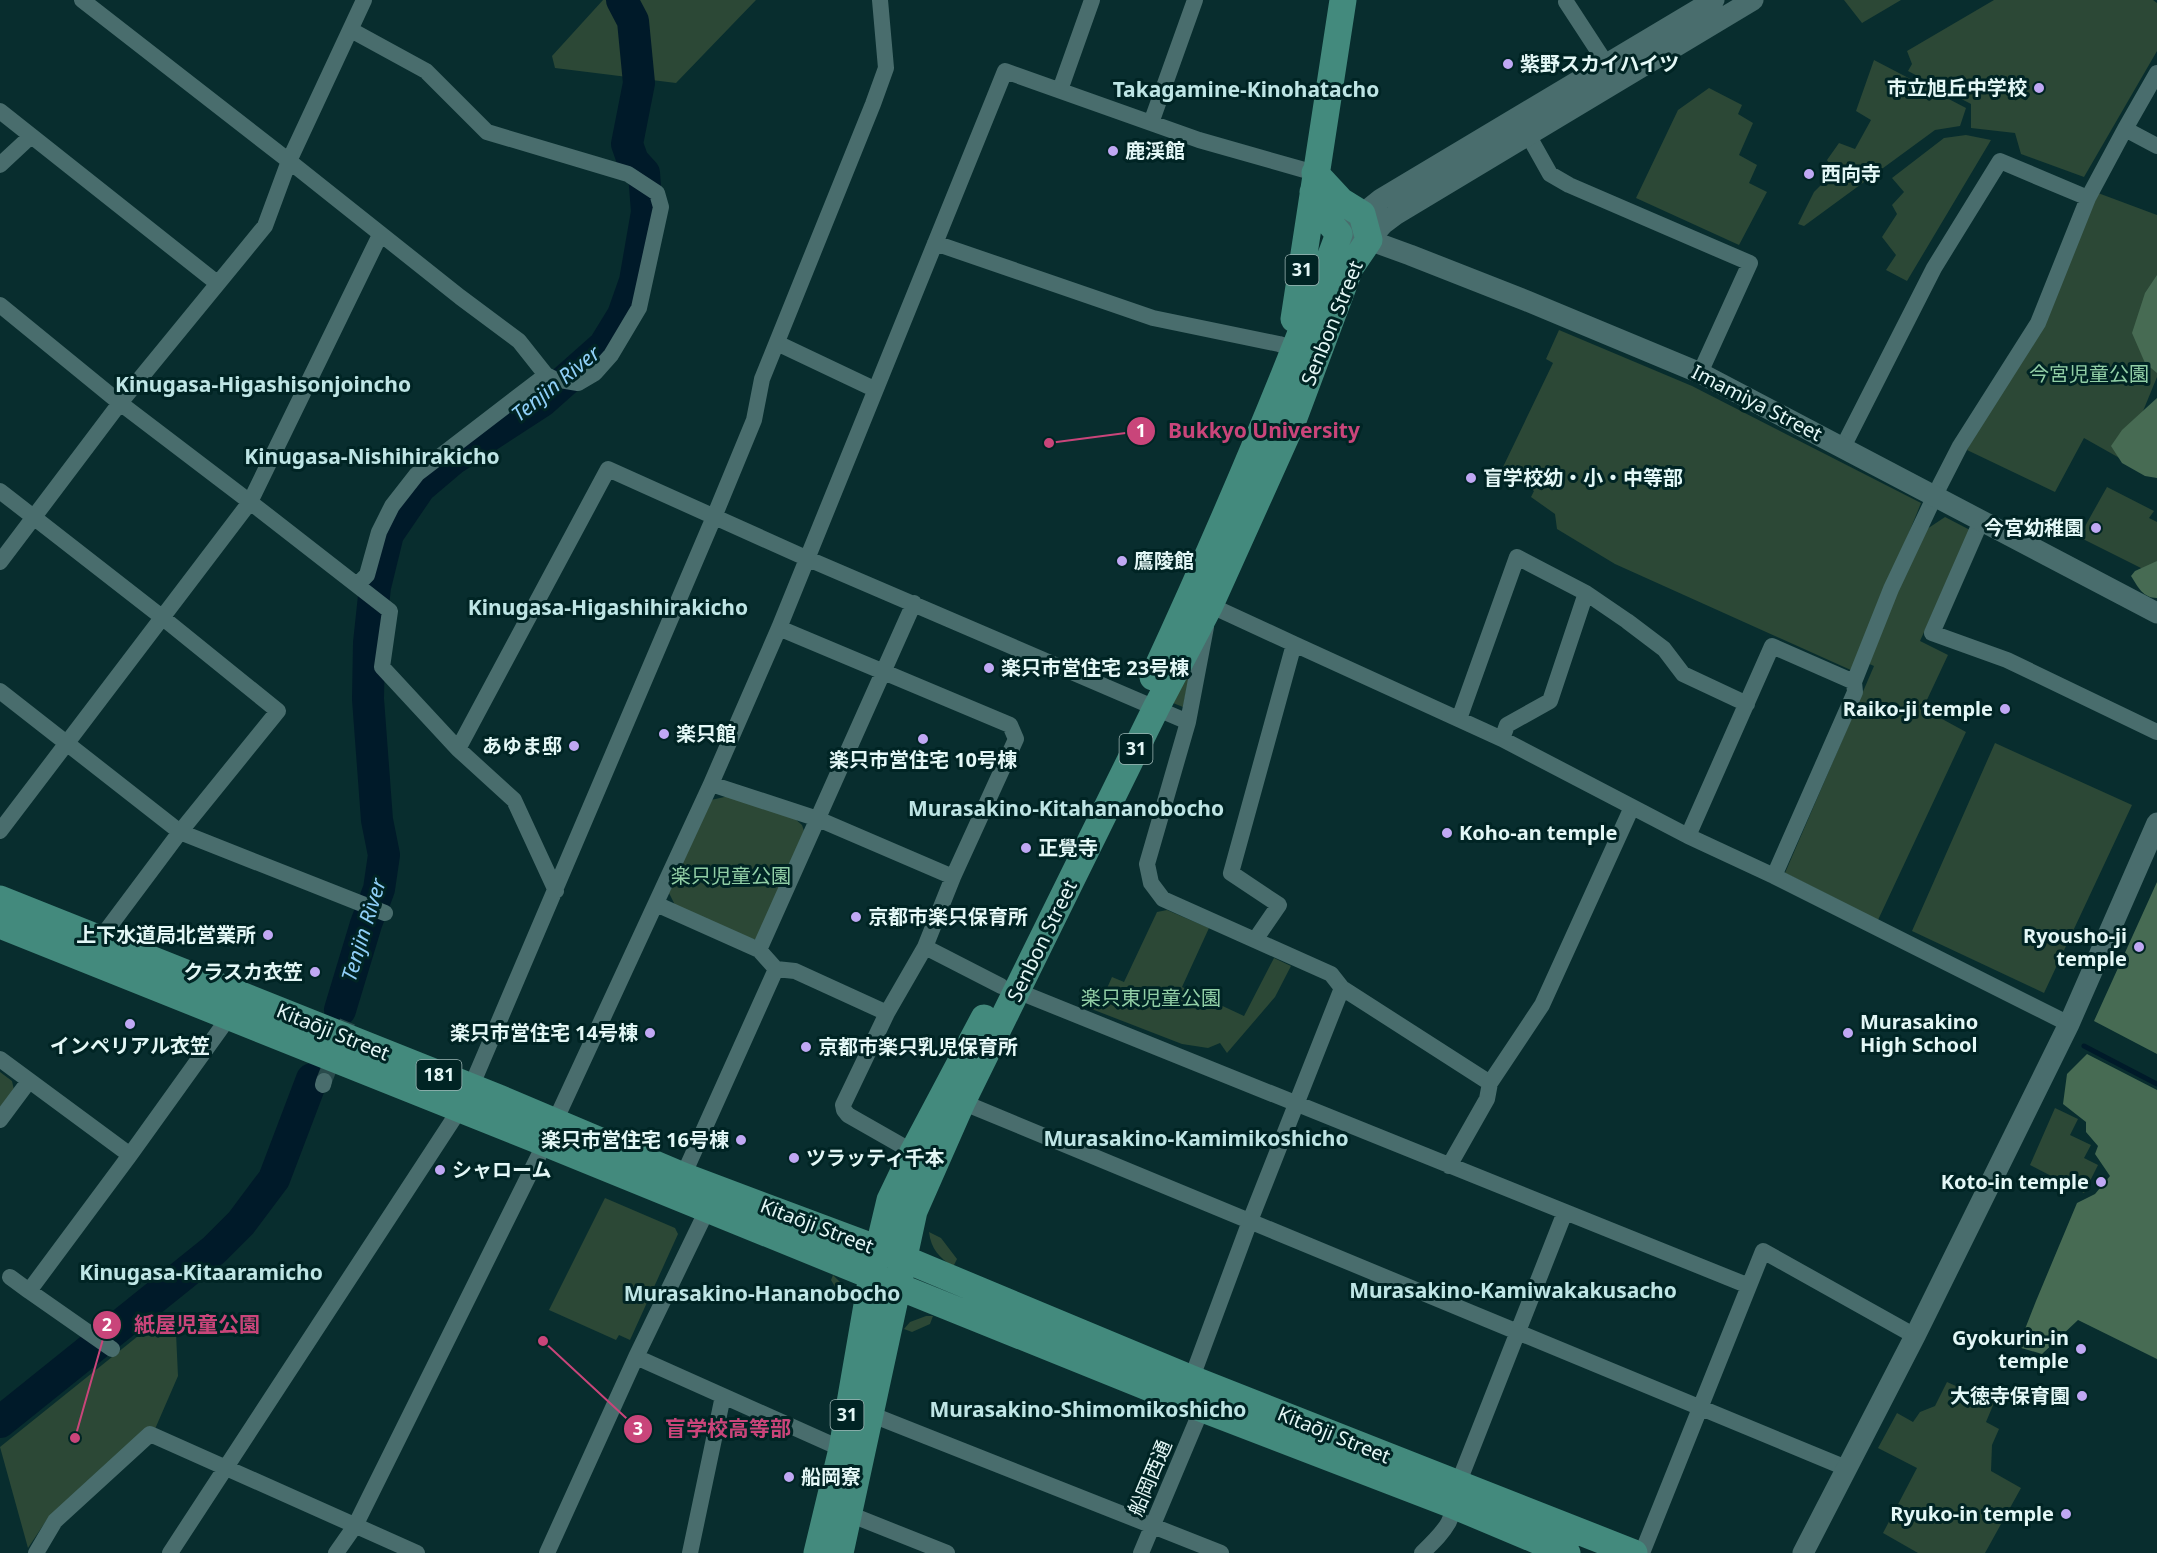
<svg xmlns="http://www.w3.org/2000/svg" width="2157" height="1553" viewBox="0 0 2157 1553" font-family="'Noto Sans','Noto Sans JP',sans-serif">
	<rect width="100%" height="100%" fill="#082d2e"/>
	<!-- green -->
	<path fill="#2c4836" d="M603,0H756L676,83L555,68L552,56Z
		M1844,0H1901L1862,23Z
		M1994,0H2153L2157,3V51L2084,177L2021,154L2015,133L1971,128V104L1908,71L1912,64L1907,51Z
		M1874,60L1966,108L1960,126L1935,130L1804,226L1798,224L1814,192L1834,172L1827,160L1839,143L1855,149L1871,120L1856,111Z
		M1709,88L1742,105L1738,114L1753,123L1739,155L1757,165L1749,183L1767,192L1739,245L1636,198L1678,110Z
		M1966,135L1991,140L1907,281L1886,270L1896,255L1882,237L1897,214L1892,205L1904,192L1892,178L1944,138Z
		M2098,193L2157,215V377L2123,460L2084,438L2055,492L1967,450Z
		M1559,330L1692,386L1921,503L1853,671L1615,564L1557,529L1555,514L1531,497L1534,491L1503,467L1553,363L1546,359Z
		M2107,487L2154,511L2149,518L2157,522V561L2151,573L2079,537Z
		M1945,517L1970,530L1920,641L1948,655L1925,704L1933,714L1966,732L1878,920L1785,873L1874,666L1865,662L1927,529Z
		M1193,658L1183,707L1173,703Z
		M1995,743L2132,805L2044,993L1912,931Z
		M729,796L794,818L802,825L804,831L757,939L747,940L677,909L669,893L711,800Z
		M1167,910L1209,928L1182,987L1244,1016L1274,958L1291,966L1275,997L1227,1053L1220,1043L1208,1048L1182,1044L1089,1008L1096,993L1104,995L1112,977L1124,982L1157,912Z
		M0,1072L12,1081L14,1090L0,1110Z
		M2055,1108L2078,1119L2070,1135L2091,1145L2084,1158L2098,1165L2084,1193L2030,1165Z
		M605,1198L675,1228L678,1234L630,1340L619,1335L616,1340L549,1310Z
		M929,1232L941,1238L957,1259L953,1267C939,1257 931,1249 929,1232Z
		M833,1275L845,1287L849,1302H844L831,1280Z
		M163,1316L176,1333L178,1376L155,1429L46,1521L28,1548L0,1447Z
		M926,1316H933L930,1324L912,1332L904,1329L910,1322Z
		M1947,1382L1994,1403L1986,1422L1999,1429L1992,1445L1991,1471L2021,1488L1985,1553H1918L1883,1533L1917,1468L1878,1448L1897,1413L1913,1422L1920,1412L1935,1406Z"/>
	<!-- forest -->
	<path fill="#476b53" d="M2157,275V373L2145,363L2132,333L2145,293Z
		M2157,398V478L2145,476L2122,463L2111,446L2122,430Z
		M2157,561V598C2143,598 2138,587 2131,576L2135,571Z
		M2157,882V1054L2094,1021Z
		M2087,1054L2157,1090V1359L2078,1320L2042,1354L2018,1347L2036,1301L2077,1203L2095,1194L2110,1176L2095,1154L2098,1146L2086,1132V1122L2063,1104L2067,1074Z"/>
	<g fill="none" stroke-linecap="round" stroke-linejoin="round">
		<!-- stream -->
		<path stroke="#001a29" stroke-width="5" d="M2084,1046L2157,1084"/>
		<!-- river -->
		<path stroke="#001a29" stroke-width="32" d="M340,1010L366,924L379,889L384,855L377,820L368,699L369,643L375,587L388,534L420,487L453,459L542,401L604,346L623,315L635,281L647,212L644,173L633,161L627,144L639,83L633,21L622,0
			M0,1422L214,1250L241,1223L274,1179L312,1079"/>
		<!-- minor-tunnel -->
		<path stroke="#294b4c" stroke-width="16" stroke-dasharray="16 8" stroke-linecap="butt" d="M324,1081L350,1015"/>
		<!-- minor -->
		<path stroke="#496d6d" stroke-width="16" d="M82,0L289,161L460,297L519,341L546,375L417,474L392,506L379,532L367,575L357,585
			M1566,2L1613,74
			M351,30L426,71L487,132L628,174L657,193L661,207L639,308L611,355L595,373L578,383L554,379L546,375
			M1060,90L1092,0
			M0,111L217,283
			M1151,123L1195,0
			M1523,126L1550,174L1569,185L1750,263L1700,373
			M2125,129L2157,146
			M0,165L30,137
			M935,243L1153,318L1279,344L1302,351
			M0,305L120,403L250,502L390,611L382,667L458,749L514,800L556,891
			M777,343L874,389
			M1843,447L1934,268L2000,161L2088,198
			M0,491L163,618L278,711L180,832L100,939
			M1981,521L1932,633L2007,660L2157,732
			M0,562L120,403L265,226L289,161L364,0
			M1203,602L1294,644L1231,873L1279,905L1255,940
			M779,628L1010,725L1016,739L953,877L925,947L887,1013L843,1105L844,1110L848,1115L913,1152
			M1294,644L1502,739L1688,836L1774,876L2069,1024
			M0,691L180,832L385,913
			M1459,719L1517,557L1586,593L1627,621L1664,649L1683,674L1747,704
			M1188,722L1206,627
			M1502,739L1507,725L1550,701L1586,593
			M458,749L608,469L806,558L1188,722L1147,864L1151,883L1163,899L1331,974L1342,988L1490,1083
			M711,784L818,819L953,877
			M0,831L250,502L380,235
			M1688,836L1772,646L1854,682
			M1774,876L1855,692L1854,682L1891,589L1940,485L1960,446L2038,323L2088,198L2125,129L2157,73
			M656,904L759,950L776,969L795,971L887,1013
			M925,947L1001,986
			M759,950L914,603
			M1017,991L1749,1286
			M0,1059L130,1155
			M323,1085L324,1081
			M962,1102L1846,1468
			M0,1120L29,1081
			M1449,1166L1487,1099L1490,1083L1542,1005L1632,807
			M683,1176L776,969
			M10,1277L29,1291L130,1155L229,1017L232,1009
			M29,1291L112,1349
			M636,1357L842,1449
			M1188,1388L1250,1221L1342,988
			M870,1414L1221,1553
			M849,1514L947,1553
			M36,1553L55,1521L150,1434L417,1553
			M170,1553L460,1109L471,1087L714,517L754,420L762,379L873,104L886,68L880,0
			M336,1553L355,1526L545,1143L711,784L779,628L1005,71L1199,140L1315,173
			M547,1553L636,1357L708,1208
			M690,1553L723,1396
			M1141,1553L1205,1401
			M1422,1553C1448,1528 1454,1521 1458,1484L1565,1212
			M1642,1553L1763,1251L1915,1336"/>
		<!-- tertiary -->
		<path stroke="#496d6d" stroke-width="21" d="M1350,224L1381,199L1714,0
			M1339,234L1369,240L1410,255L1527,301L1700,373L2157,613
			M1369,240L1383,224L1395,215L1753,0
			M1803,1553L1915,1336L2069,1024L2157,823"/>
		<!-- primary -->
		<path stroke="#438a7d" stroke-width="27" d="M1294,319L1343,0
			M1153,677C1220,532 1283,384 1339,234L1323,215L1313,192
			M0,899L499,1098L683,1176L902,1258L1192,1379L1634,1553
			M0,925L545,1143L872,1276L1182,1401L1455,1506L1567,1553
			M817,1553L842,1449L872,1276L890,1200L913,1152L984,1018
			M840,1553L914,1211L962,1102L1156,708L1210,605L1292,423L1350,268L1369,240L1362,214L1341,201L1315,173"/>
	</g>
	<!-- markers -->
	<g fill="#c0a8f4" stroke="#002424" stroke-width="2">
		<circle cx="1508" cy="64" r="6"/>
		<circle cx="2039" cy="88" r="6"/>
		<circle cx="1113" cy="151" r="6"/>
		<circle cx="1809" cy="174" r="6"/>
		<circle cx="1471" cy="478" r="6"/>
		<circle cx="2096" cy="528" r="6"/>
		<circle cx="1122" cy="561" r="6"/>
		<circle cx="989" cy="668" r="6"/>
		<circle cx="2005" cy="709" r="6"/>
		<circle cx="664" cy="734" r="6"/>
		<circle cx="923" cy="739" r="6"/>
		<circle cx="574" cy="746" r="6"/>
		<circle cx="1447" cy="833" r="6"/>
		<circle cx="1026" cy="848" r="6"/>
		<circle cx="856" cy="917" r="6"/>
		<circle cx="268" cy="935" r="6"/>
		<circle cx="2139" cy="947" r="6"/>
		<circle cx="315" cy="972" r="6"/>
		<circle cx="130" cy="1024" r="6"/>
		<circle cx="650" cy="1033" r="6"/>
		<circle cx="1848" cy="1033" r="6"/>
		<circle cx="806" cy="1047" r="6"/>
		<circle cx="741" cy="1140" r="6"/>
		<circle cx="794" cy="1158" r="6"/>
		<circle cx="440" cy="1170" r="6"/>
		<circle cx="2101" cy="1182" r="6"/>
		<circle cx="2081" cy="1349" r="6"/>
		<circle cx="2082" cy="1396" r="6"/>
		<circle cx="789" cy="1477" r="6"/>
		<circle cx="2066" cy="1514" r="6"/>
	</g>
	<g text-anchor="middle" stroke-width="6" stroke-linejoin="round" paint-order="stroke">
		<!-- shield labels -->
		<g fill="#002424" stroke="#9fb8b7" stroke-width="1.5">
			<rect x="1285.5" y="255" width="33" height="30" rx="4.5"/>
			<rect x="1119.5" y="734" width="33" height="30" rx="4.5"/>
			<rect x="416.5" y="1060" width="45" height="30" rx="4.5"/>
			<rect x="830.5" y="1400" width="33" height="30" rx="4.5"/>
		</g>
		<g font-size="18" font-weight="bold" fill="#e3f7f6">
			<text x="1302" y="276">31</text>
			<text x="1136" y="755">31</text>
			<text x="439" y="1081">181</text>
			<text x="847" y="1421">31</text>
		</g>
		<!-- poi labels -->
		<g font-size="20" font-weight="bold" fill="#e3f7f6" stroke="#002424" text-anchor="start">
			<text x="1520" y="71">紫野スカイハイツ</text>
			<text x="2027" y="95" text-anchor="end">市立旭丘中学校</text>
			<text x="1125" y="158">鹿渓館</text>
			<text x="1821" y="181">西向寺</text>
			<text x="1483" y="485">盲学校幼・小・中等部</text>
			<text x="2084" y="535" text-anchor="end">今宮幼稚園</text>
			<text x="1134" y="568">鷹陵館</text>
			<text x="1001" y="675">楽只市営住宅 23号棟</text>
			<text x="1993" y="716" text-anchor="end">Raiko-ji temple</text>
			<text x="676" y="741">楽只館</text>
			<text x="562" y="753" text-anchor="end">あゆま邸</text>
			<text x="923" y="767" text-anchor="middle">楽只市営住宅 10号棟</text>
			<text x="1459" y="840">Koho-an temple</text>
			<text x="1038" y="855">正覺寺</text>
			<text x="868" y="924">京都市楽只保育所</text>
			<text x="256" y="942" text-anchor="end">上下水道局北営業所</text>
			<text x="2127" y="943" text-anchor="end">Ryousho-ji<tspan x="2127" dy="23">temple</tspan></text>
			<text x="303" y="979" text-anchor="end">クラスカ衣笠</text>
			<text x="1860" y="1029">Murasakino<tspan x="1860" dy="23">High School</tspan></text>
			<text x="638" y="1040" text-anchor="end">楽只市営住宅 14号棟</text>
			<text x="130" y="1053" text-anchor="middle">インペリアル衣笠</text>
			<text x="818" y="1054">京都市楽只乳児保育所</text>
			<text x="729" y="1147" text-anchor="end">楽只市営住宅 16号棟</text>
			<text x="806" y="1165">ツラッティ千本</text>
			<text x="452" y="1177">シャローム</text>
			<text x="2089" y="1189" text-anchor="end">Koto-in temple</text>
			<text x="2069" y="1345" text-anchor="end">Gyokurin-in<tspan x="2069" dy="23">temple</tspan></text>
			<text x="2070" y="1403" text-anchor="end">大徳寺保育園</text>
			<text x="801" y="1484">船岡寮</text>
			<text x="2054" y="1521" text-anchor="end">Ryuko-in temple</text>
		</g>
		<!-- street labels -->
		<g font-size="20" fill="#e3f7f6" stroke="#002424">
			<text transform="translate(1332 323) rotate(-68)" y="7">Senbon Street</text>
			<text transform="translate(1757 403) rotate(27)" y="7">Imamiya Street</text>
			<text transform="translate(1042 941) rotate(-64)" y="7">Senbon Street</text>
			<text transform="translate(333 1032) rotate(22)" y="7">Kitaōji Street</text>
			<text transform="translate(817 1226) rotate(21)" y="7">Kitaōji Street</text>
			<text transform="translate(1334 1435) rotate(22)" y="7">Kitaōji Street</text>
			<text transform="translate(1150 1478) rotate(-67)" y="7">船岡西通</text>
		</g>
		<!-- park labels -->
		<g font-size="20" fill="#91cfa6" stroke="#002424">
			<text x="2089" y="381">今宮児童公園</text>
			<text x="731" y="883">楽只児童公園</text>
			<text x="1151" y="1005">楽只東児童公園</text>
		</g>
		<!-- neighbourhood labels -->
		<g font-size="21" font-weight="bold" fill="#bee5e5" stroke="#002424">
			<text x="1246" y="97">Takagamine-Kinohatacho</text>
			<text x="263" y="392">Kinugasa-Higashisonjoincho</text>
			<text x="372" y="464">Kinugasa-Nishihirakicho</text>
			<text x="608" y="615">Kinugasa-Higashihirakicho</text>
			<text x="1066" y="816">Murasakino-Kitahananobocho</text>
			<text x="1196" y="1146">Murasakino-Kamimikoshicho</text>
			<text x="201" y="1280">Kinugasa-Kitaaramicho</text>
			<text x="1513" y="1298">Murasakino-Kamiwakakusacho</text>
			<text x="762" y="1301">Murasakino-Hananobocho</text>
			<text x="1088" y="1417">Murasakino-Shimomikoshicho</text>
		</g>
		<!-- water labels -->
		<g font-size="21" font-style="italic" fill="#8fcff7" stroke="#002424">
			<text transform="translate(556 384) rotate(-39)" y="7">Tenjin River</text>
			<text transform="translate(364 930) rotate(-73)" y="7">Tenjin River</text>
		</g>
	</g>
	<!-- callouts -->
	<path fill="none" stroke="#c9457a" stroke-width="2" d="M1049 443L1141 431M75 1438L107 1325M543 1341L638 1429"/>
	<g fill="#c9457a" stroke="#002424" stroke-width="2">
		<circle cx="1049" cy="443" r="6"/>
		<circle cx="75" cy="1438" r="6"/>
		<circle cx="543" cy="1341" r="6"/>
		<circle cx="1141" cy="431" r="15"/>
		<circle cx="107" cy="1325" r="15"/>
		<circle cx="638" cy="1429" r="15"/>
	</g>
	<g font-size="18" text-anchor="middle" font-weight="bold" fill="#fff">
		<text x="1141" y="437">1</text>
		<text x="107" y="1331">2</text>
		<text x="638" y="1435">3</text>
	</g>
	<g font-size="21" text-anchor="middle" font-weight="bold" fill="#c9457a" stroke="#002424" stroke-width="6" stroke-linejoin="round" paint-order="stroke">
		<text x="1264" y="438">Bukkyo University</text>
		<text x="197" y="1332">紙屋児童公園</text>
		<text x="728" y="1436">盲学校高等部</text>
	</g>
</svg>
